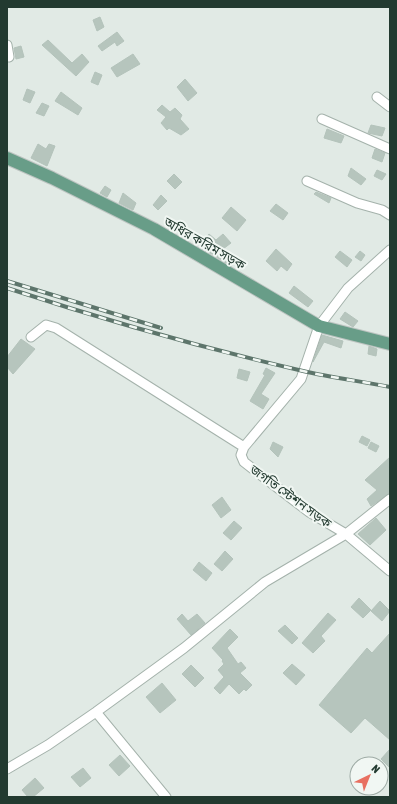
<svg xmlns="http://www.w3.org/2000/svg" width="397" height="804" viewBox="0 0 397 804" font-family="'Asap Condensed','Noto Sans Bengali',sans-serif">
	<rect width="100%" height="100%" fill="#e1eae5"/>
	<!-- building -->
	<path fill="#b6c5bd" stroke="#b4c3bb" d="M100,17L104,27L97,31L93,20Z
		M117,32L124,41L117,46L115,42L102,51L98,46Z
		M48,40L72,63L82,54L89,62L76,76L42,45Z
		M21,46L24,57L16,59L14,48Z
		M133,54L140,64L117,77L111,68Z
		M95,72L102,75L98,85L91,82Z
		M185,79L197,93L188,101L177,87Z
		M27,89L35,92L30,103L23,100Z
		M61,92L82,108L78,115L55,101Z
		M42,103L49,106L44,116L36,113Z
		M162,105L170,112L175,108L182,115L180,119L189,129L181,135L169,128L167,130L161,123L166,117L157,110Z
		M371,125L385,128L382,136L368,133Z
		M327,129L344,136L341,143L324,138Z
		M38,144L46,149L49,144L55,146L47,166L31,158Z
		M375,149L385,153L382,162L372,158Z
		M351,168L366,179L361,185L348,176Z
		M377,170L386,174L382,180L374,176Z
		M174,174L182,182L175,189L167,181Z
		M105,186L111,190L107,197L100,193Z
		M316,192L331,198L329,203L314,194Z
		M123,193L136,203L133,210L119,203Z
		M161,195L167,201L158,210L153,205Z
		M276,204L288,213L283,220L270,211Z
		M231,207L246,220L237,231L222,218Z
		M209,234L216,240L223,234L231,243L219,252L232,260L229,265L207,251L210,246L204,241Z
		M276,249L292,264L287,271L281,266L277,271L266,261Z
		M340,251L352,260L347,267L335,257Z
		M360,251L365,255L361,261L355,257Z
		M294,286L313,301L308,307L289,293Z
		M345,312L358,321L353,327L340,319Z
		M322,335L343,341L341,348L324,342L313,362Z
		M21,339L35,349L13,374L7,367V357Z
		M369,346L377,349L376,356L368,354Z
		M266,368L275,373L261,394L269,399L263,409L250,401L265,375L263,374Z
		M239,369L250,372L247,381L237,378Z
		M362,436L370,440L367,446L359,442Z
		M273,442L283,447L278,457L270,449Z
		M371,442L379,446L376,452L368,448Z
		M390,457V493L371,506L367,499L377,490L365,480Z
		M222,497L231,510L221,518L212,505Z
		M376,518L386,530L370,545L358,534Z
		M234,521L242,528L231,540L223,533Z
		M225,551L233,559L222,571L214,564Z
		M199,562L212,573L206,581L193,570Z
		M359,598L371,610L363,618L351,607Z
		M380,601L390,611L382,621L371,611Z
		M328,613L336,620L321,636L325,641L313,653L302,643Z
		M182,614L188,621L197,614L205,623L191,635L177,619Z
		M285,625L298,638L292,644L278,631Z
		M230,629L238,637L227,648L238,664L241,662L246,668L240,673L252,685L246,691L244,689L239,694L229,684L220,694L214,688L224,677L218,670L224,664L222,661L223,660L212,648Z
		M390,633V740L365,718L351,733L319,705L367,648L372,653Z
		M292,664L305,675L296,685L283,673Z
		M191,665L204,678L195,687L182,674Z
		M162,683L176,700L160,713L146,697Z
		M390,749V768L381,759Z
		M120,755L130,766L119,776L109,765Z
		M83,768L91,778L80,787L71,777Z
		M35,778L44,788L33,797H28L22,790Z"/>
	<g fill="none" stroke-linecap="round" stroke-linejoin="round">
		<defs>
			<path id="minor" d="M7,45L9,57
				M377,97L390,107
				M322,119L390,149
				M307,181L357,203L382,210L390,215
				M390,250L348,288L319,326L301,379L244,447L241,455L244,462L309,512L346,534L390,571
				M31,337L46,325L56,328L244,447
				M96,712L166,797
				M7,769L48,745L96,712L184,648L265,582L346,534L390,499"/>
			<path id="major" d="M7,158L52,178L154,229L319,326L390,344"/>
		</defs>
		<!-- minor casing -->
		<use href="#minor" stroke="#a4b2ab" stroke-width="11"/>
		<!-- major casing -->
		<use href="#major" stroke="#bdc4c1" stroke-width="14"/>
		<!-- minor -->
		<use href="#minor" stroke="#fff" stroke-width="9"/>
		<!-- major -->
		<use href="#major" stroke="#689d88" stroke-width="12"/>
		<defs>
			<path id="rail" d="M7,281L161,328
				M7,288C104,320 203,348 303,371C332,378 361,381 390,387"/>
		</defs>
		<!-- rail casing -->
		<use href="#rail" stroke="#5d756b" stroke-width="4"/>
		<!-- rail -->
		<use href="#rail" stroke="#f1f7f3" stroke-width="2.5" stroke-dasharray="8" stroke-linecap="butt"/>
	</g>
	<g text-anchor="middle" stroke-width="4" stroke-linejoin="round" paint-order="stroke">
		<!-- street labels -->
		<g font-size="13" fill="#223a30" stroke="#f1f7f3">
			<text transform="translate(205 243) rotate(30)" y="5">অধির করিম সড়ক</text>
			<text transform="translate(291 496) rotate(36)" y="5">জগতি স্টেশন সড়ক</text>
		</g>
	</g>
	<!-- border -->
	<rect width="397" height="804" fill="none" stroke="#223a30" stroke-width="16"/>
	<!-- north arrow -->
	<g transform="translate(369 776) rotate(43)"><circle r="19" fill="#f1f7f3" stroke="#9eaba5"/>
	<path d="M0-3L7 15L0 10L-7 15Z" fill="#e87061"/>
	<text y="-6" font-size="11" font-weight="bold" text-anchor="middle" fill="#223a30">N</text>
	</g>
</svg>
